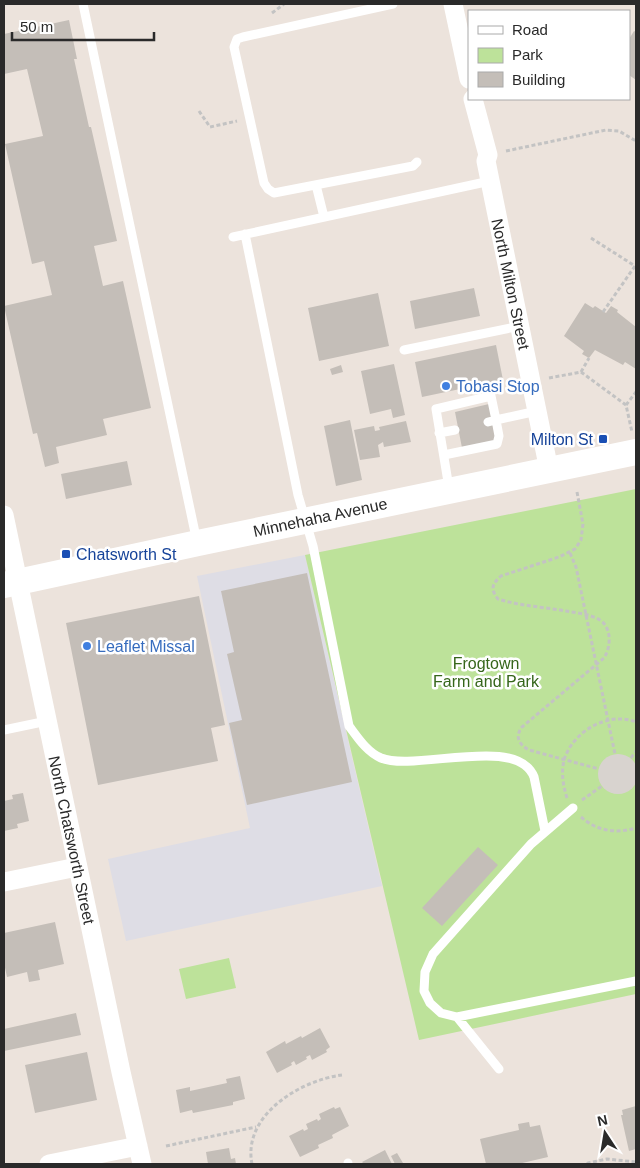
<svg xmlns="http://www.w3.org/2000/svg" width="640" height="1168" viewBox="0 0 640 1168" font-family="Arial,sans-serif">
	<rect width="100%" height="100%" fill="#ece3dc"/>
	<!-- industrial -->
	<path fill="#dedde5" d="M305,555L382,886L126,941L108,859L250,828L197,576Z"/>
	<!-- green -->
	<path fill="#bde29a" d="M636,489V994L419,1040L305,555Z
		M229,958L236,988L186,999L179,969Z"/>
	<!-- plaza -->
	<path fill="#d8d3cf" d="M598 774a20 20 0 1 1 40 0a20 20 0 1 1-40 0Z"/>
	<!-- building -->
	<path fill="#c4beb8" d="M69,20L77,59H74L89,127H91L117,241L94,246L103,286L123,281L151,408L103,419L107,435L56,447L59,463L45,467L37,433L33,434L4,306L52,295L44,261L32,264L5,144L43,136L27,69L4,74V34Z
		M634,31L636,32V80L629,75V39Z
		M474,288L480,316L415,329L410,301Z
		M378,293L389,346L319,361L308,308Z
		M585,303L593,308L595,306L606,313L611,306L618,310L617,312L636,327V369L625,362L623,365L595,350L589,358L582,354L584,351L564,336Z
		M496,345L503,380L422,397L415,362Z
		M394,364L405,415L393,418L391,409L370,414L361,371Z
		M341,365L343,372L332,375L330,369Z
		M489,404L497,446L463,453L455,412Z
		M350,420L362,480L336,486L324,426Z
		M406,421L411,442L384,447L383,442L378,445L380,457L360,460L354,430L374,426L375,431L380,430L379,427Z
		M127,461L132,485L66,499L61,474Z
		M307,573L352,782L247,805L229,723L242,720L227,654L234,652L221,591Z
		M199,596L225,725L211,728L218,761L98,785L66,623Z
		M23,793L29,821L17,824L18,828L4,831V801L13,799L12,795Z
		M478,847L498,865L442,926L422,908Z
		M55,922L64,964L38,970L40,980L29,982L27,972L7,977L4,963V933Z
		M76,1013L81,1035L4,1051V1029Z
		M320,1028L330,1047L326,1050L327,1052L312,1060L310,1055L306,1057L307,1059L296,1065L294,1061L291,1063L292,1065L277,1073L266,1052L285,1041L286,1044L301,1036L302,1038Z
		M87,1052L97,1100L35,1113L25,1065Z
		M240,1076L245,1099L233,1102V1105L193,1113L192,1110L180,1113L176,1090L190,1087V1091L227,1083L226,1079Z
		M636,1106V1149L629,1151L621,1115H623L622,1110Z
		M334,1107L335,1109L340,1107L349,1126L332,1135L333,1138L318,1145L319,1148L300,1157L289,1136L303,1129L304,1131L308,1129L306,1124L317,1119L318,1121L321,1119L319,1114Z
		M529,1122L530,1127L540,1125L548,1157L518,1164H486L480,1139L519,1130L518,1124Z
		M229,1148L231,1159L235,1158L236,1164H208L206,1152Z
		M385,1150L392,1164H364L362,1162Z
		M397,1153L403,1163L401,1164H395L391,1156Z"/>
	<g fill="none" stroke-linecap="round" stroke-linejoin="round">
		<!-- path -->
		<path stroke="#c3c3c3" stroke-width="3" stroke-dasharray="4 2.5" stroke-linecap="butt" d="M272,13L284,4
			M199,111L210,127L237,121
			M506,151L606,130L619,131L636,141
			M591,238L635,266
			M603,312L635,266
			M581,372L589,358
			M549,378L581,372L626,405L632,432
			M626,405L636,392
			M577,492L583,524L581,540L575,549L559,557L501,576C492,584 490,589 498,599C520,606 544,607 566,611C577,613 590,614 600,620C612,628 611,647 604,658L522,727C515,736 518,744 529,750L599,769
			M570,553L576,567L615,754
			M631,758L636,751
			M567,798C563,785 561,773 564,760C573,731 608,711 636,722
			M582,800L602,786
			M581,817C597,831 616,834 636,828
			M166,1146L256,1127
			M252,1164C242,1115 301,1080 342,1075
			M587,1164L588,1163L607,1159L636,1162"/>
		<!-- lane -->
		<path stroke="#fff" stroke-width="9" d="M83,4L197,542
			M393,4L243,37L237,39L234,47L264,183L268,189L274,193L413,166L417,162
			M316,185L324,217
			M245,234L298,495L313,546L349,726C358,738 367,752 381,758C416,772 517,734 534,777L545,831
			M233,237L490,181
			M404,350L520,326
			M439,433L455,430
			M444,455L497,444L499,436L496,420L488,422
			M449,488L436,409L491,396L496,420L537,411
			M4,730L47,721
			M573,808L531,844L433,954L425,972L424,991L430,1003L441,1013L457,1017L636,981
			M457,1017L499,1069
			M348,1163V1164"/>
		<!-- street -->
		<path stroke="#fff" stroke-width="19" d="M453,4L469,79
			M473,99L488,155L486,161L549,470
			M4,515L121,1072L142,1164
			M4,882L77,867
			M49,1164L138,1146"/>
		<!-- secondary -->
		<path stroke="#fff" stroke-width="26" d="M4,585L198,543L636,452"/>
	</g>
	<!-- markers -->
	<g fill="#3f7fe0" stroke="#fff" stroke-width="2">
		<circle cx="446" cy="386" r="5"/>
		<circle cx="87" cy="646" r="5"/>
	</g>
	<g fill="#1a4fb4" stroke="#fff" stroke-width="2">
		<rect x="598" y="434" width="10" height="10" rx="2.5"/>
		<rect x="61" y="549" width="10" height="10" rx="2.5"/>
	</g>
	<g text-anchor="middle" stroke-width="5" stroke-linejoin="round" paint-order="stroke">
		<!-- street labels -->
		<g font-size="16" fill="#2a2a2a" stroke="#fff">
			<text transform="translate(511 284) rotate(78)" y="6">North Milton Street</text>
			<text transform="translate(320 517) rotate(-12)" y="6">Minnehaha Avenue</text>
			<text transform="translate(72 840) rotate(78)" y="6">North Chatsworth Street</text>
		</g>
		<!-- shop labels -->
		<g font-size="16" fill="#366cbe" stroke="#fff" text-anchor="start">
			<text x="456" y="392">Tobasi Stop</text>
			<text x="97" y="652">Leaflet Missal</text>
		</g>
		<!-- transit labels -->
		<g font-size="16" fill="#164399" stroke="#fff" text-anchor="end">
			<text x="593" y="445">Milton St</text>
			<text x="76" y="560" text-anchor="start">Chatsworth St</text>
		</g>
		<!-- park labels -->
		<g font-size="16" fill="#36661b" stroke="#fff">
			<text x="486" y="669">Frogtown<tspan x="486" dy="18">Farm and Park</tspan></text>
		</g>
	</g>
	<!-- border -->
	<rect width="640" height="1168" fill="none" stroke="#2a2a2a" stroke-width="10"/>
	<!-- legend -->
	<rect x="468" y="10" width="162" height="90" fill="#ffffff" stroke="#aaaaaa"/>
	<rect x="478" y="26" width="25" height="8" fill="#ffffff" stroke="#aaaaaa"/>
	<text x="512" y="35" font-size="15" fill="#2a2a2a">Road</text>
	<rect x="478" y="48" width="25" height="15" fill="#bde29a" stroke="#aaaaaa"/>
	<text x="512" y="60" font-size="15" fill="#2a2a2a">Park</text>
	<rect x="478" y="72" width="25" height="15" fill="#c4beb8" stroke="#aaaaaa"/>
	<text x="512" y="85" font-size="15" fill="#2a2a2a">Building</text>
	<!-- north arrow -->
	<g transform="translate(605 1133) rotate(348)" stroke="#ffffff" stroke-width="4" paint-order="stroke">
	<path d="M0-4L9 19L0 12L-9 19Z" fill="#2a2a2a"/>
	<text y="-8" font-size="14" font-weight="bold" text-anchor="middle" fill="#2a2a2a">N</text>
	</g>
	<!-- scale -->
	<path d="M12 32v8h142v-8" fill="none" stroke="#2a2a2a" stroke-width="2.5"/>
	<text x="20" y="32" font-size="15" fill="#2a2a2a" stroke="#ffffff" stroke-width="4" paint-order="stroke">50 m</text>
</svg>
